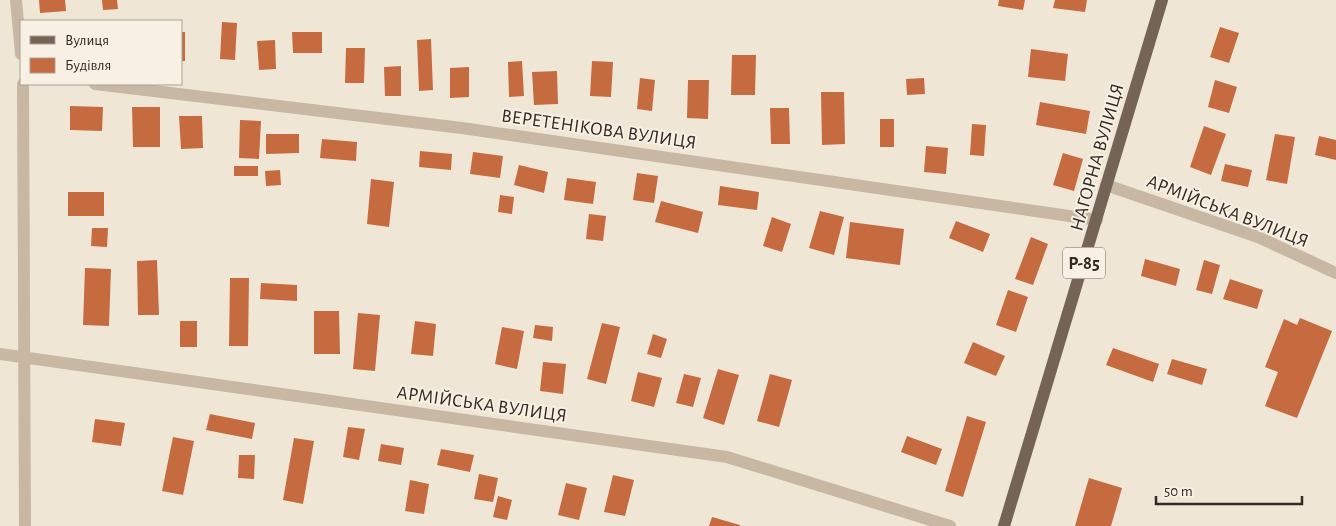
<svg xmlns="http://www.w3.org/2000/svg" width="1336" height="526" viewBox="0 0 1336 526" font-family="'Alegreya Sans',sans-serif">
	<rect width="100%" height="100%" fill="#f0e6d6"/>
	<!-- building -->
	<path fill="#c56b3f" d="M39,0H65L66,11L40,13Z
		M102,0H117L118,9L103,10Z
		M999,0H1025L1023,10L998,6Z
		M1055,0H1087L1085,12L1053,8Z
		M222,22L237,23L235,60L220,59Z
		M1220,27L1239,33L1229,63L1210,57Z
		M181,32H185V61H181Z
		M292,32H322V53H293Z
		M431,39L433,90L419,91L417,40Z
		M275,40L276,69L259,70L257,41Z
		M346,48H365L364,83H345Z
		M1031,49L1068,54L1065,81L1028,77Z
		M732,55H756L755,95H731Z
		M522,61L524,96L509,97L508,62Z
		M592,61L613,62L611,97L590,96Z
		M401,66V96H385L384,67Z
		M469,67V97L450,98V68Z
		M557,71L558,104L534,105L532,72Z
		M640,78L655,80L652,111L637,109Z
		M924,78L925,94L907,95L906,79Z
		M688,80H709L708,119L687,118Z
		M1215,80L1237,87L1229,113L1208,107Z
		M821,92H844L845,144L822,145Z
		M1040,102L1090,111L1086,134L1036,125Z
		M70,106L103,107L102,131L70,130Z
		M132,107H160V147H133Z
		M770,108H789L790,144H771Z
		M179,116H202L203,148L181,149Z
		M880,119H894V147H880Z
		M240,120L261,121L259,159L239,158Z
		M972,124L986,125L984,156L970,155Z
		M1204,126L1226,134L1211,175L1190,167Z
		M266,134H299V153L266,154Z
		M1275,134L1295,137L1287,184L1266,180Z
		M1319,136L1336,140V160L1315,155Z
		M322,139L357,142L356,161L320,158Z
		M926,146L948,148L946,174L924,172Z
		M420,151L452,154L451,170L419,167Z
		M473,152L503,156L500,178L470,174Z
		M1063,153L1083,159L1074,191L1053,185Z
		M1225,164L1252,170L1248,187L1221,181Z
		M519,165L548,172L544,193L514,185Z
		M234,166H258V176H234Z
		M280,170L281,185L266,186L265,171Z
		M637,173L658,176L654,203L633,200Z
		M567,178L596,182L593,204L564,200Z
		M371,179L394,182L389,227L367,224Z
		M720,186L759,192L757,210L718,205Z
		M68,192H104V216H68Z
		M500,195L514,197L512,214L498,212Z
		M661,201L703,212L698,233L655,222Z
		M820,211L844,217L834,255L809,248Z
		M589,214L606,216L603,241L586,239Z
		M772,217L791,224L782,252L763,246Z
		M956,221L990,234L983,252L949,238Z
		M850,222L904,229L900,265L846,258Z
		M92,228H108L107,247L91,246Z
		M1031,237L1048,244L1033,285L1015,279Z
		M1145,259L1180,269L1176,286L1141,276Z
		M157,260L159,315H138L137,261Z
		M1204,260L1220,265L1212,294L1196,290Z
		M85,268L111,269L109,326L83,325Z
		M230,278H249L248,346H229Z
		M1230,279L1263,290L1257,309L1223,299Z
		M261,283L297,285V301L260,299Z
		M1008,290L1028,297L1016,332L996,325Z
		M314,311H339L340,354H314Z
		M358,313L380,315L375,371L353,369Z
		M1300,318L1332,331L1297,418L1265,406L1278,372L1265,367L1284,319L1297,325Z
		M180,321H197V347H180Z
		M415,321L436,324L433,356L411,354Z
		M602,323L620,327L606,384L587,379Z
		M535,325L553,327L552,341L533,338Z
		M502,327L524,331L517,369L495,364Z
		M653,334L667,339L661,358L647,354Z
		M973,342L1005,356L996,376L964,363Z
		M1113,348L1159,364L1153,382L1106,365Z
		M1172,359L1207,369L1202,385L1167,374Z
		M543,362L566,364L563,394L540,391Z
		M718,369L739,375L724,425L703,418Z
		M638,372L662,378L654,407L631,401Z
		M684,374L701,378L693,407L676,403Z
		M770,374L792,380L779,427L757,421Z
		M210,414L255,423L252,439L206,430Z
		M967,416L986,422L963,497L945,491Z
		M95,419L125,423L121,446L92,442Z
		M348,427L365,429L359,460L343,457Z
		M907,436L942,449L936,465L901,452Z
		M173,437L194,441L183,495L162,491Z
		M294,438L314,441L303,504L283,500Z
		M381,444L404,448L401,465L378,461Z
		M441,449L474,455L470,472L437,465Z
		M239,455H255L254,479L238,478Z
		M479,474L498,478L493,502L474,499Z
		M613,475L634,480L625,516L604,512Z
		M1089,478L1122,488L1111,526H1075Z
		M410,480L429,484L424,514L405,511Z
		M566,483L587,488L579,520L558,515Z
		M498,496L512,500L507,520L493,517Z
		M712,517L740,525V526H709Z"/>
	<g fill="none" stroke-linecap="round" stroke-linejoin="round">
		<!-- street -->
		<path stroke="#c8b7a3" stroke-width="12" d="M16,0L21,54
			M23,84L25,526
			M95,84L462,128L1097,220
			M1106,185L1258,237L1336,273
			M0,354L727,457L950,526"/>
		<!-- primary -->
		<path stroke="#756356" stroke-width="12" d="M1004,526L1162,0"/>
	</g>
	<g text-anchor="middle" stroke-width="4" stroke-linejoin="round" paint-order="stroke">
		<!-- shield labels -->
		<rect fill="#f8f0e2" stroke="#6e655e" stroke-width="1" x="1063" y="247.5" width="42" height="31" rx="4"/>
		<g font-size="18" font-weight="bold" fill="#332a25">
			<text x="1084" y="269">Р-85</text>
		</g>
		<!-- street labels -->
		<g font-size="19" fill="#332a25" stroke="#f8f0e2">
			<text transform="translate(599 128) rotate(8)" y="7">ВЕРЕТЕНІКОВА ВУЛИЦЯ</text>
			<text transform="translate(1096 157) rotate(-74)" y="7">НАГОРНА ВУЛИЦЯ</text>
			<text transform="translate(1228 210) rotate(21)" y="7">АРМІЙСЬКА ВУЛИЦЯ</text>
			<text transform="translate(482 403) rotate(8)" y="7">АРМІЙСЬКА ВУЛИЦЯ</text>
		</g>
	</g>
	<!-- legend -->
	<rect x="20" y="20" width="162" height="65" fill="#f8f0e2" stroke="#a9a196"/>
	<rect x="30" y="36" width="25" height="8" fill="#756356" stroke="#a9a196"/>
	<text x="65" y="45" font-size="15" fill="#332a25">Вулиця</text>
	<rect x="30" y="58" width="25" height="15" fill="#c56b3f" stroke="#a9a196"/>
	<text x="65" y="70" font-size="15" fill="#332a25">Будівля</text>
	<!-- scale -->
	<path d="M1156 496v8h146v-8" fill="none" stroke="#332a25" stroke-width="2.5"/>
	<text x="1164" y="496" font-size="15" fill="#332a25" stroke="#f8f0e2" stroke-width="4" paint-order="stroke">50 m</text>
</svg>
